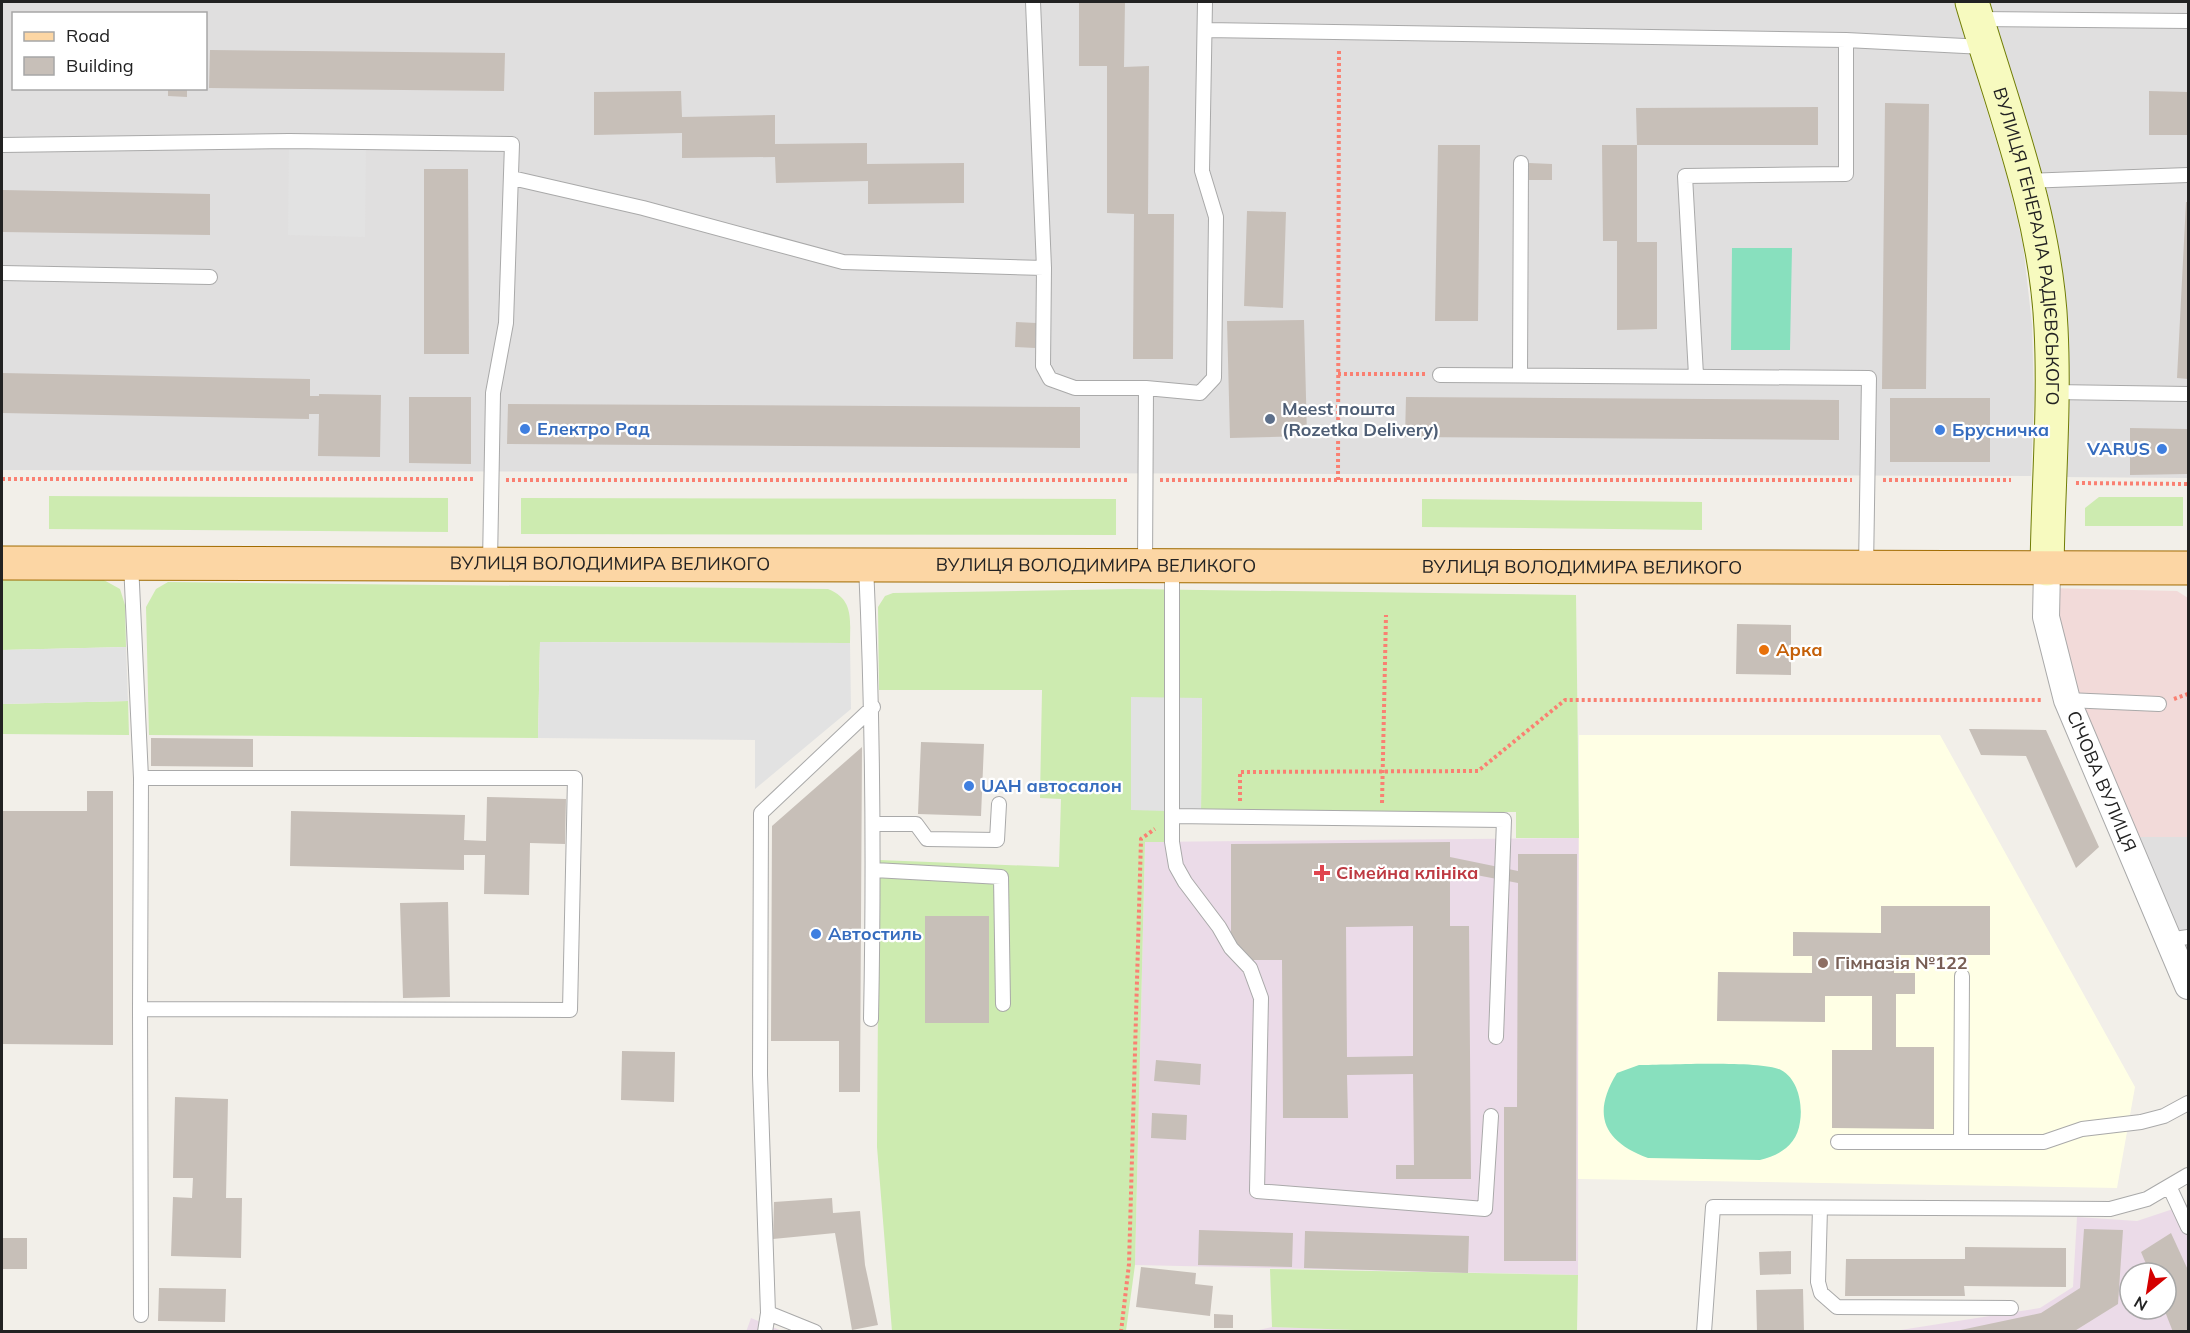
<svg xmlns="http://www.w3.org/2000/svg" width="2190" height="1333" viewBox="0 0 2190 1333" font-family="Mulish,sans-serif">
	<rect width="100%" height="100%" fill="#f2efe9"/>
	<!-- residential -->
	<path fill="#e0dfdf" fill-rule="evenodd" d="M2,2H1954L2009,183L2023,245L2032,324L2034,398L2031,476L2,470ZM14,14H206V88H14Z
		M1990,2H2188V478L2059,477L2065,327L2056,230L2040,167Z
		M2124,837H2188V986Z"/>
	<!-- commercial -->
	<path fill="#f2dad9" d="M2047,588L2177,591L2188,598V837H2124L2067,700Z"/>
	<!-- industrial -->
	<path fill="#ebdbe8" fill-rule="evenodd" d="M1579,838L1578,1275L1135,1265L1145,842Z
		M2188,1204V1331L1888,1332L2040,1308L2073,1287L2077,1217L2137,1221ZM2130,1273H2166V1309H2130Z
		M751,1318L782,1331L746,1332Z
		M1272,1327L1409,1331L1250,1332Z"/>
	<!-- education -->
	<path fill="#ffffe5" d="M1579,735H1940L2135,1087L2117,1188L1578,1179Z"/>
	<!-- grass -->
	<path fill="#cdebb0" d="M49,496L448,498V532L49,529Z
		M2099,497H2183V526H2085V508Z
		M521,498L1116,499V535L521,534Z
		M1422,499L1702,502V530L1422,527Z
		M2,579H102L120,589L125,605L126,647L2,650L4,704L128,701L129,735L2,734Z
		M168,582L828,589C854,599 850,620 850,643L540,642L538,738L149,735L146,607L156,589Z
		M1131,589L1576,595L1579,838H1516V812H1201L1202,698H1131L1172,811V842H1145L1135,1265L1126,1331H892L877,1147L879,860L1059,867L1061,799L1040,798L1042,690H879L878,607L885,596L893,593Z
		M1270,1269L1578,1275L1577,1331L1409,1332L1272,1327Z"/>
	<!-- pitch -->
	<path fill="#88e0be" d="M1732,248H1792L1790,350H1731Z
		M1639,1065C1667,1065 1761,1060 1781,1070C1798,1079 1803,1104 1800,1122C1797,1144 1781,1155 1760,1160L1648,1158C1604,1142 1591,1115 1617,1073Z"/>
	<!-- parking -->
	<path fill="#e2e2e2" d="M289,141L366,143L365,237L288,235Z
		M540,642L850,643L851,709L755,789V740L538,738Z
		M126,647L128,701L3,704L2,650Z
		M1131,697L1202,698L1201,812L1131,810Z"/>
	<!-- building -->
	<path fill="#c7bfb8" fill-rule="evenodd" d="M1079,2H1125L1124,67L1149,66L1148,214H1174L1173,359H1133L1134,214L1107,213V66H1079Z
		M210,50L505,53L504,91L209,88Z
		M168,88H187V97L168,96Z
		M681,91L682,117L775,115V144L867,143V164L964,163V203L868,204V181L776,183L775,157L682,158V133L594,135V92Z
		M2149,91L2188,92V135H2149Z
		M1885,103L1929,104L1926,389H1882Z
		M1818,107V145H1637L1636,108Z
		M1438,145H1480L1478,321H1435Z
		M1602,145H1637V242H1657V329L1617,330V241H1603Z
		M1529,163L1552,164V180H1529Z
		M424,169H468L469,354H424Z
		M2,190L210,194V235L2,232Z
		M2186,202H2188V379L2177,378Z
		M1247,211L1286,212L1283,308L1244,306Z
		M1304,320L1307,436L1230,438L1227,321Z
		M1016,322L1036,323L1035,348L1015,347Z
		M2,373L310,379V396H319V394L381,395L380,457L318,456L319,414H309V419L2,413Z
		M409,397H471V464L409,463Z
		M1406,397L1839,400V440L1405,437Z
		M1890,398H1990V462H1890Z
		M508,404L1080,407V448L507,444Z
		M2130,428L2187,429V474L2130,475Z
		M1737,624L1791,625V675L1736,674Z
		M1969,729L2046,730L2099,847L2076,868L2026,756L1981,755Z
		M151,738L253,739V767L151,766Z
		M921,742L984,744L981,816L918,814Z
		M862,747L860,1092H839V1041H771L772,826Z
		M87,791H113V1045L2,1044V811H87Z
		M487,797L566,799L565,844L530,843L529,895L484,894L485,855H464V870L290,866L291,811L465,815L464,840L486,841Z
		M1450,842V857L1518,871V854H1577L1576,1261H1504V1107H1517L1518,883L1450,870V926H1469L1471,1179H1396V1165H1414L1413,1074L1347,1075L1348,1118H1283L1282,960H1251L1231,940V844ZM1413,926V1056L1347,1057L1346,927Z
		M448,902L450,997L403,998L400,903Z
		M1881,906H1990V955H1894V973H1915V994H1896V1047H1934V1129L1832,1128V1050H1872V996H1825V1022L1717,1021L1718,972L1812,973V956H1793V932L1881,933Z
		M925,916H989V1023H925Z
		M622,1051L675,1052L674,1102L621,1100Z
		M1156,1060L1201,1064L1200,1085L1154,1081Z
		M175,1097L228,1099L226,1198H242L241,1258L171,1256L173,1197L192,1198L193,1178H173Z
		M1152,1113L1187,1115L1186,1140L1151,1138Z
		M832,1198L833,1213L860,1211L865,1265L878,1325L852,1330L835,1233L773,1239L774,1202Z
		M2084,1229L2123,1230L2118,1304L2073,1332H1951L2041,1313L2080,1288Z
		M1199,1230L1293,1233L1292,1267L1198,1265Z
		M1305,1231L1469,1236L1468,1273L1304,1268Z
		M2171,1233L2188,1270V1332H2173L2164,1309L2166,1273H2150L2141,1252Z
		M2,1238H27V1269H2Z
		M1965,1247L2066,1248V1287L1964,1286L1965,1296H1845L1846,1259H1965Z
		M1791,1251V1274L1760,1275L1759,1252Z
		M1141,1267L1196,1273L1195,1284L1213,1286L1210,1316L1136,1307Z
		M159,1288L226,1289L225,1322L158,1321Z
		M1803,1289L1804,1332H1757L1756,1290Z
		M1214,1314L1233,1315V1328H1214Z"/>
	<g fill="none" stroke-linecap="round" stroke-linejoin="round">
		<defs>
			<path id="lane" d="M1033,2L1044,268L1043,366L1050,379L1075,388H1146L1145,565
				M1977,19L2188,21
				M1205,30L1846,40L1984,47
				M2,145L289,141L512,144L506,323L493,393L490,563
				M512,178L643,208L843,262L1044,268
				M2026,181L2188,175
				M2,273L210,277
				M1440,375L1869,378L1866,569
				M1520,375L1521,163
				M1696,375L1685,176L1846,174V40
				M1146,388L1200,393L1214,378L1216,217L1202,171L1205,2
				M2053,392L2188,394
				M131,563L141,778L140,1009L570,1010L575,778H141
				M866,565C873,717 874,867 871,1019
				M1172,565V842L1176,866L1185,882L1219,927L1231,948L1250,968L1261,998L1257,1191L1485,1209L1491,1116
				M2067,700L2159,704
				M1172,816L1504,820L1496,1037
				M874,824H916L927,839L997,840L999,804
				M874,870L1001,877L1003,1004
				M2168,940L2188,937
				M140,1009L141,1315
				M1838,1142H2044L2082,1129L2141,1122L2164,1116L2188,1103
				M1961,1142L1962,976
				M2169,1186L2188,1227
				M1820,1208L1818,1282L1821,1293L1837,1307L2011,1308
				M765,1332L768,1313
				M815,1332L768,1313L760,1075L761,813L873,707
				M1704,1332L1713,1207L2110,1209L2147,1199L2188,1175"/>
			<g id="street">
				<path id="s1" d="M2047,569L2046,617L2067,700L2188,986"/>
			</g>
			<g id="secondary">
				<path id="s2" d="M1972,2C2003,108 2046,216 2051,328C2055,407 2048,489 2047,569"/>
			</g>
			<g id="primary">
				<path id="s3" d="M2,563C731,562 1459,569 2188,568"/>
			</g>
		</defs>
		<!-- lane casing -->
		<use href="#lane" stroke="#a9a9a9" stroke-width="16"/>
		<!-- street casing -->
		<use href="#street" stroke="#a9a9a9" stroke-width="28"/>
		<!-- secondary casing -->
		<use href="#secondary" stroke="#707d05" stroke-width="35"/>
		<!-- primary casing -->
		<use href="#primary" stroke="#a06b00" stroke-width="35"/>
		<!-- path -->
		<path stroke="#fa8072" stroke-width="4" stroke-dasharray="3 3" stroke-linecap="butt" d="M1338,374H1425
			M2,479H475
			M506,480H1129
			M1160,480H1852
			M1338,480L1339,49
			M1883,480H2011
			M2076,483L2188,484
			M2174,699L2188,694
			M1240,801V772L1478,771L1565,700H2043
			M1382,803L1386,615
			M1121,1332L1129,1264L1141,839L1155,829"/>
		<!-- lane -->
		<use href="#lane" stroke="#fff" stroke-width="14"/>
		<!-- street -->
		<use href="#street" stroke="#fff" stroke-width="26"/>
		<!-- secondary -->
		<use href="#secondary" stroke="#f7fabf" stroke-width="33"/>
		<!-- primary -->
		<use href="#primary" stroke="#fcd6a4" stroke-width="33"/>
	</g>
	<!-- markers -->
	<circle fill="#5c6f8a" stroke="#fff" stroke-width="2" cx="1270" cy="419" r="6"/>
	<g fill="#3f7fe0" stroke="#fff" stroke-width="2">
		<circle cx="525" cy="429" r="6"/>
		<circle cx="1940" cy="430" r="6"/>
		<circle cx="2162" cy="449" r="6"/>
		<circle cx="969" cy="786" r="6"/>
		<circle cx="816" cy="934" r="6"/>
	</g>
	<circle fill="#e8710a" stroke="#fff" stroke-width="2" cx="1764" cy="650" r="6"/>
	<path fill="#e0444e" stroke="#fff" stroke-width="2" d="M1319 864h6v6h6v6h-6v6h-6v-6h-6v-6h6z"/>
	<circle fill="#8d6e63" stroke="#fff" stroke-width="2" cx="1823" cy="963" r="6"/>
	<g text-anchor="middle" stroke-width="4.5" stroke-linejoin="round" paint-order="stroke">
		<!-- street labels -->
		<g font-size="18" fill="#222" stroke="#fff">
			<text dy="6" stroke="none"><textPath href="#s2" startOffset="252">ВУЛИЦЯ ГЕНЕРАЛА РАДІЄВСЬКОГО</textPath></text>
			<text dy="6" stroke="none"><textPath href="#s3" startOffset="608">ВУЛИЦЯ ВОЛОДИМИРА ВЕЛИКОГО</textPath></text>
			<text dy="6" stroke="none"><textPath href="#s3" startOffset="1094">ВУЛИЦЯ ВОЛОДИМИРА ВЕЛИКОГО</textPath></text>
			<text dy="6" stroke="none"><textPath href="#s3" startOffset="1580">ВУЛИЦЯ ВОЛОДИМИРА ВЕЛИКОГО</textPath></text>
			<text dy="6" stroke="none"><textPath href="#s1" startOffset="222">СІЧОВА ВУЛИЦЯ</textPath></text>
		</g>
		<!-- service labels -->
		<g font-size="18" font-weight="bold" fill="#4e5e75" stroke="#fff" text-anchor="start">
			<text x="1282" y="415">Meest пошта<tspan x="1282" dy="21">(Rozetka Delivery)</tspan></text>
		</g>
		<!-- shop labels -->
		<g font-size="18" font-weight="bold" fill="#366cbe" stroke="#fff" text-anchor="start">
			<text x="537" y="435">Електро Рад</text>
			<text x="1952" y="436">Брусничка</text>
			<text x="2150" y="455" text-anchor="end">VARUS</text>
			<text x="981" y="792">UAH автосалон</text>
			<text x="828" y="940">Автостиль</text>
		</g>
		<!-- food labels -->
		<g font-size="18" font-weight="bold" fill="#c56008" stroke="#fff" text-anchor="start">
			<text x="1776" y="656">Арка</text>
		</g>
		<!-- health labels -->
		<g font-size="18" font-weight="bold" fill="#be3a42" stroke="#fff" text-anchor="start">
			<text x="1336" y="879">Сімейна клініка</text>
		</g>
		<!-- education labels -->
		<g font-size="18" font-weight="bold" fill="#785e54" stroke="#fff" text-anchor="start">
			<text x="1835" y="969">Гімназія №122</text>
		</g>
	</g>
	<!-- border -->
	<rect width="2190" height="1333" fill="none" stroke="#222222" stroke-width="6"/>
	<!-- legend -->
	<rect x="12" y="12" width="195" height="78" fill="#ffffff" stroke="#a7a7a7" stroke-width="1.5"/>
	<rect x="24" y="32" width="30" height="9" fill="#fcd6a4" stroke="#a7a7a7" stroke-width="1.5"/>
	<text x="66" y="42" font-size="18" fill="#222222">Road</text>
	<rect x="24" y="57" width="30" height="18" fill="#c7bfb8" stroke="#a7a7a7" stroke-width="1.5"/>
	<text x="66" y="72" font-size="18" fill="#222222">Building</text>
	<!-- north arrow -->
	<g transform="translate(2148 1291) rotate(210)"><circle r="28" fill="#ffffff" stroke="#a7a7a7" stroke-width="1.5"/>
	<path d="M0-4.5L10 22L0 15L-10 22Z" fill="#d40000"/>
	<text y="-9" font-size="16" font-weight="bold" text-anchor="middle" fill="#222222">N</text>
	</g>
</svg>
